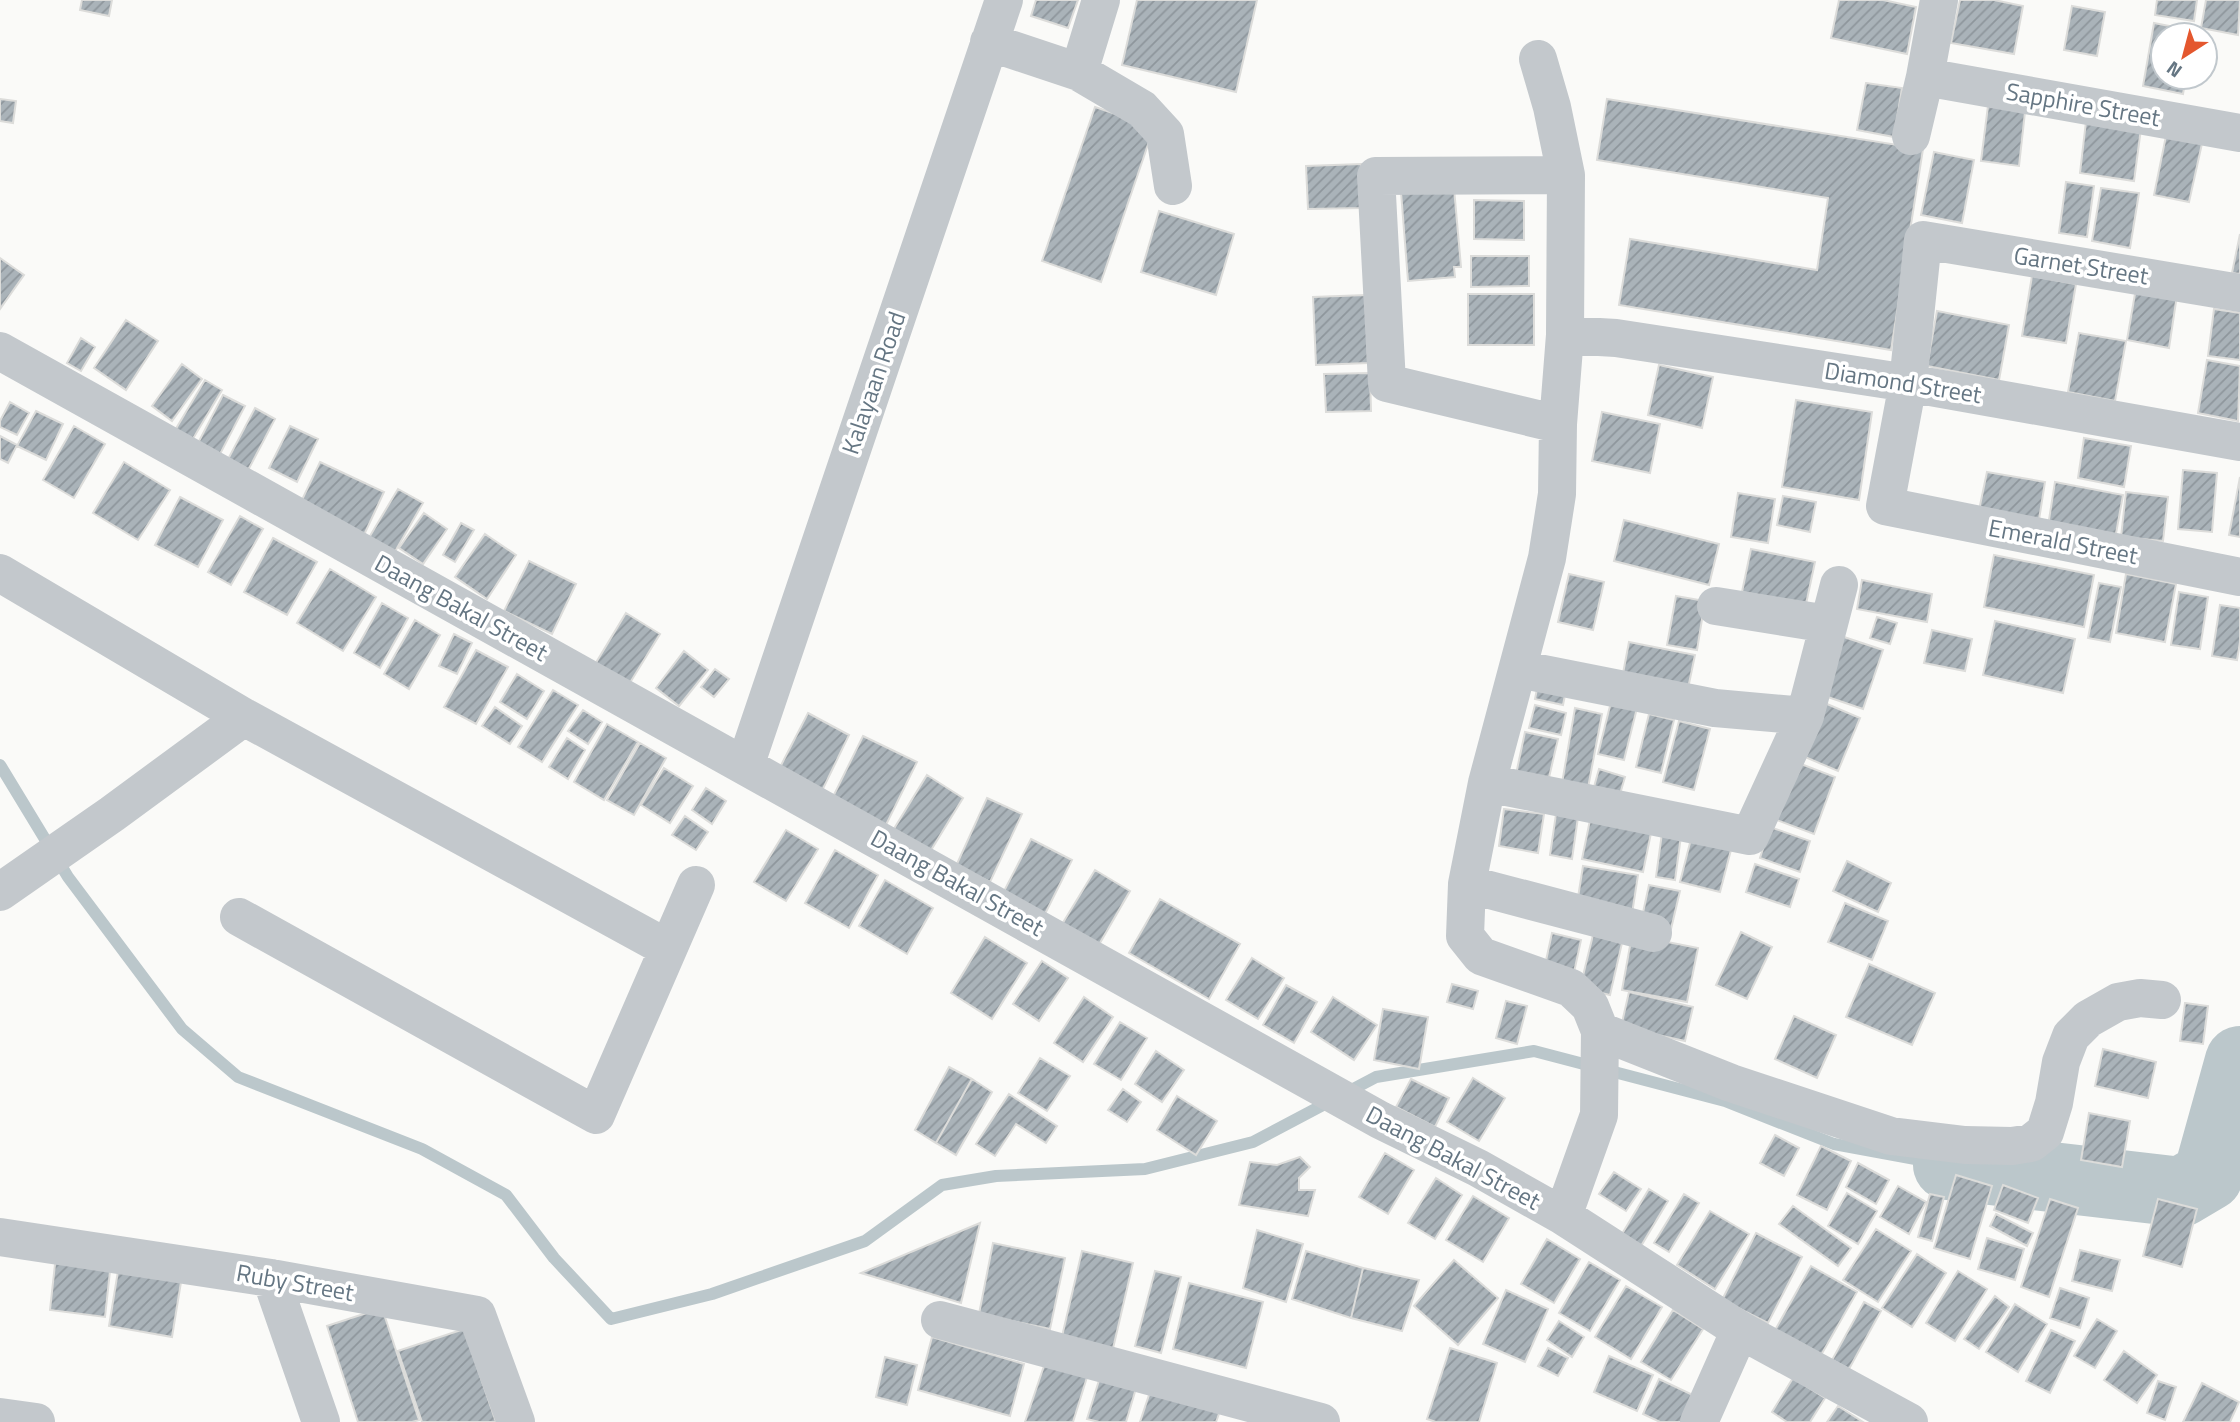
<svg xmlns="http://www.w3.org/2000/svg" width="2240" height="1422" viewBox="0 0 2240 1422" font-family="'Titillium Web',sans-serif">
	<defs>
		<pattern id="building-hatch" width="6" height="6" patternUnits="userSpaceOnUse" patternTransform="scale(1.75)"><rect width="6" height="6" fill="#aab3b9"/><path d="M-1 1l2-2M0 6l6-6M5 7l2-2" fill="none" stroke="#8e969c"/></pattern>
	</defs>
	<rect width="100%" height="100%" fill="#fafaf8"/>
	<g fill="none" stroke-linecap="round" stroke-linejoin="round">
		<!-- stream -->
		<path stroke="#bbc7cb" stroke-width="12" d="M0,765L68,877L182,1029L238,1077L422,1149L506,1195L554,1258L611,1319L712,1294L865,1241L942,1185L996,1176L1145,1169L1253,1142L1376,1077L1534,1051L1725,1101L1834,1144L1948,1165"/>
		<!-- river -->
		<path stroke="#bbc7cb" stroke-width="70" d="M1948,1165L2181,1192L2208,1176L2240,1061"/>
	</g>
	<!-- building -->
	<path fill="url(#building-hatch)" stroke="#dcdcda" stroke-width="2" d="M82,0H112L109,16L80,10Z
		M1036,0H1078L1068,28L1031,16Z
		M1137,0H1257L1236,92L1122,65Z
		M1839,0H1883L1916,7L1907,54L1831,38Z
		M1960,0H1994L2023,6L2014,54L1951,43Z
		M2157,0H2197L2194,21L2155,15Z
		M2206,0H2240L2238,35L2201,28Z
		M2072,6L2105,12L2097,56L2064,50Z
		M2154,23L2195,31L2194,35H2163V77H2186L2183,94L2143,86Z
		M1866,83L1902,88L1894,137L1857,130Z
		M1989,98L2026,103L2019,166L1981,161Z
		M0,99L16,101L13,123L0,121Z
		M1607,99L1923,149L1891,350L1619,305L1630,239L1817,270L1828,198L1597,160Z
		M1095,107L1154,127L1101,282L1042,261Z
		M2087,113L2142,121L2134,181L2080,173Z
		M2167,131L2203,139L2189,202L2154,195Z
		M1934,152L1974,160L1962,223L1921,215Z
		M1361,164L1362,208L1308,209L1306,166Z
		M2066,182L2094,186L2087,237L2059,233Z
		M1454,188L1461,267H1454L1455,277L1408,281L1401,192Z
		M2101,188L2139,193L2130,248L2092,241Z
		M1474,200L1524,201V240L1474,239Z
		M1159,211L1234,234L1216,295L1141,272Z
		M2240,234V274L2232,273Z
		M1471,256H1529V286L1471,287Z
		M0,258L24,275L0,309Z
		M2032,276L2076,284L2066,343L2022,336Z
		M2136,288L2177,295L2169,348L2127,340Z
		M1468,294H1534V345H1468Z
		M1366,295L1368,363L1316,365L1313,297Z
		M2214,309L2240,313V360L2208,356Z
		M1937,311L2009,325L1999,380L1927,366Z
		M126,320L158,341L126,390L94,368Z
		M2079,333L2126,341L2115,401L2068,392Z
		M81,338L95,347L81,371L67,363Z
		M2207,360L2240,366L2238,421L2198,413Z
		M182,364L202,379L172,421L152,406Z
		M1659,365L1713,377L1702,428L1648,415Z
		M1370,373L1371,411L1326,412L1324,374Z
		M205,380L222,390L191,442L174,432Z
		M223,395L245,406L219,456L197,445Z
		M1796,400L1872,412L1859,500L1782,487Z
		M10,402L29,413L17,435L0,427V421Z
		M255,408L275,419L246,474L226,463Z
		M36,411L63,424L46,460L17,446Z
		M1602,412L1660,424L1650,473L1592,461Z
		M74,426L105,444L74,498L43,480Z
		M290,426L318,439L297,482L269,468Z
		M0,436L17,445L8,463L0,459Z
		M2084,438L2131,446L2124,487L2078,478Z
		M124,462L170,490L138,540L93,513Z
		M320,462L384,492L364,535L300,504Z
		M2183,470L2217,473L2212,532L2178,529Z
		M1987,472L2045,482L2038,526L1978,515Z
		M2240,477V537L2229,535Z
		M2055,482L2123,495L2115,539L2048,526Z
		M398,489L423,503L393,555L367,541Z
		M2126,492L2168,497L2163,541L2121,537Z
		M1738,493L1775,499L1768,543L1731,537Z
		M1783,496L1816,502L1810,532L1777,525Z
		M180,497L223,520L198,567L155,545Z
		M424,513L447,529L423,564L399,548Z
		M240,516L263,529L231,585L208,572Z
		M1624,520L1719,544L1709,585L1614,561Z
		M461,523L474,530L455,562L443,555Z
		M485,534L516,555L487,599L455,577Z
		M273,538L317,562L287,615L244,592Z
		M1751,549L1815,562L1806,604L1742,592Z
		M1994,555L2094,575L2084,627L1984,607Z
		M529,561L576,584L552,634L504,611Z
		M330,569L376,597L343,651L297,623Z
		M1569,574L1604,582L1593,630L1558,622Z
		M2126,574L2176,584L2165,642L2116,633Z
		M1862,580L1932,594L1927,622L1857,609Z
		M2099,583L2121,587L2110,642L2088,638Z
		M2179,592L2208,597L2200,649L2171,645Z
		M1676,596L1705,601L1697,650L1667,645Z
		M382,603L408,618L380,668L354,653Z
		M2220,605L2240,608V642L2237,660L2212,656Z
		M626,613L660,634L628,686L594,666Z
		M1877,617L1897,623L1890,644L1870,638Z
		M415,620L440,635L409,689L384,674Z
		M1995,621L2075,639L2063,693L1983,675Z
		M1932,630L1972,639L1965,671L1924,663Z
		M454,634L472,643L457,674L439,666Z
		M1841,636L1883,650L1863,709L1822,695Z
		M1629,642L1695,655L1686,698L1621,684Z
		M476,650L508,667L476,724L444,707Z
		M684,651L708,670L679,706L656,688Z
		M715,669L729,679L714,697L701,687Z
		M517,674L544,691L527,719L500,702Z
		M1538,684L1566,690L1563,705L1535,699Z
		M553,690L578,705L542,762L518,747Z
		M1820,701L1860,718L1838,771L1798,754Z
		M1611,702L1637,708L1624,760L1598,754Z
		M1535,705L1566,713L1561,735L1529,728Z
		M495,707L522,726L510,744L482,726Z
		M1575,708L1602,714L1587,793L1561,789Z
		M583,710L602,722L588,744L568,731Z
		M808,713L849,735L819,797L776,775Z
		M1649,714L1674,720L1661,773L1636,767Z
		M1679,721L1710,729L1694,790L1663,782Z
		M607,724L638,742L604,800L574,782Z
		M1525,732L1558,739L1547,786L1515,779Z
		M863,736L917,762L881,835L827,809Z
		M567,738L585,750L568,779L549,767Z
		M640,743L666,758L634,815L607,800Z
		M1796,762L1835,777L1814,834L1774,819Z
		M664,768L693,786L670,823L641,805Z
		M1599,769L1625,777L1618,801L1592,794Z
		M927,775L963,798L928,855L892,832Z
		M706,788L726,801L712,824L692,810Z
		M987,798L1022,814L990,882L956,866Z
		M1504,809L1544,814L1538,853L1499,846Z
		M1556,814L1578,817L1572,859L1550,855Z
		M685,816L708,832L696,850L672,835Z
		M1590,820L1651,833L1643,872L1582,859Z
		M1770,827L1810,841L1800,872L1760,858Z
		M786,830L818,849L786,901L754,882Z
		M1662,833L1681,836L1675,880L1656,877Z
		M1692,835L1732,846L1720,892L1680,882Z
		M1031,839L1072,860L1044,916L1002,895Z
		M835,850L878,875L849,928L805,903Z
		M1847,861L1891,883L1878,912L1833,891Z
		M1755,864L1799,879L1790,907L1746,892Z
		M1583,866L1638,875L1631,920L1576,910Z
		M1095,870L1130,891L1097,948L1061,926Z
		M885,880L933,908L907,954L859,926Z
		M1649,885L1680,891L1671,929L1641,922Z
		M1160,899L1240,944L1209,999L1129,953Z
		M1845,903L1888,921L1872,960L1828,942Z
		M1741,932L1772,947L1747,999L1716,985Z
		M1552,933L1581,940L1573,977L1544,970Z
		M1593,935L1622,943L1610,995L1580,988Z
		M1632,935L1698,948L1687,1002L1622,990Z
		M985,937L1027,963L992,1019L951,993Z
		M1252,958L1284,978L1258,1019L1226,1000Z
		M1042,961L1068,978L1039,1021L1013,1004Z
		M1869,964L1935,993L1912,1045L1846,1017Z
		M1452,984L1478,991L1473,1009L1447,1002Z
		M1286,985L1317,1002L1294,1043L1263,1025Z
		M1629,992L1693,1007L1685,1041L1621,1027Z
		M1084,997L1113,1017L1083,1062L1054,1043Z
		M1333,997L1377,1025L1354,1060L1311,1032Z
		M1506,1001L1527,1006L1517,1044L1496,1038Z
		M2185,1003L2208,1006L2203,1044L2180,1041Z
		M1383,1009L1428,1017L1419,1069L1374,1060Z
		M1794,1016L1836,1035L1817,1078L1775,1059Z
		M1120,1022L1147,1038L1121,1080L1094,1064Z
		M2103,1049L2156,1062L2148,1098L2095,1086Z
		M1156,1051L1184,1070L1162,1102L1135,1084Z
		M1040,1058L1070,1076L1047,1111L1018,1093Z
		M949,1067L972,1079L936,1143L915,1130Z
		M1473,1078L1505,1098L1479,1141L1447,1122Z
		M972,1079L992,1092L956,1155L936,1143Z
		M1411,1079L1449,1098L1435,1127L1396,1107Z
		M1123,1089L1141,1102L1127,1122L1108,1110Z
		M1009,1094L1057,1126L1046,1143L1016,1124L995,1156L976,1144Z
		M1177,1096L1217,1121L1196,1155L1157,1130Z
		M2089,1113L2130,1121L2122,1167L2081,1160Z
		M1775,1135L1799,1148L1784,1176L1760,1163Z
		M1821,1146L1851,1161L1827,1210L1797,1195Z
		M1385,1153L1414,1170L1388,1214L1359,1197Z
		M1300,1157L1310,1167L1299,1178V1190H1315L1308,1216L1239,1205L1250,1162L1277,1165Z
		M1858,1163L1889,1180L1876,1204L1846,1187Z
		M1614,1172L1641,1189L1626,1211L1599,1194Z
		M1956,1175L1992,1186L1970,1259L1934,1248Z
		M1436,1178L1462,1195L1435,1239L1408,1223Z
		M2003,1185L2038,1198L2028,1223L1994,1210Z
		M1898,1186L1926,1202L1909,1234L1880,1217Z
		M1649,1189L1668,1201L1641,1246L1622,1234Z
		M1847,1193L1877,1211L1858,1244L1828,1226Z
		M1684,1194L1699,1203L1669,1252L1654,1243Z
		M1930,1194L1944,1197L1932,1241L1918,1237Z
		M1473,1196L1509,1218L1483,1262L1446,1240Z
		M2050,1199L2078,1208L2049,1297L2021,1287Z
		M2158,1199L2197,1209L2182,1267L2143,1256Z
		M1793,1206L1851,1248L1838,1266L1779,1224Z
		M1710,1211L1749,1234L1715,1289L1677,1265Z
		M1996,1214L2033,1233L2027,1246L1990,1226Z
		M980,1223L961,1303L861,1273Z
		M1876,1229L1911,1251L1878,1302L1843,1280Z
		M1257,1230L1303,1244L1286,1302L1243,1288Z
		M1756,1233L1802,1257L1768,1323L1722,1300Z
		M1987,1238L2024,1249L2015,1280L1978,1269Z
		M1547,1239L1580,1259L1554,1303L1521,1284Z
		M993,1243L1065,1258L1050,1329L979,1314Z
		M2080,1250L2120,1260L2112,1291L2072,1281Z
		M1082,1251L1133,1263L1111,1357L1060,1345Z
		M1306,1251L1363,1268L1351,1318L1292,1299Z
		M1917,1254L1946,1273L1912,1327L1882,1308Z
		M56,1255L111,1262L105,1317L50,1310Z
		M1454,1260L1498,1298L1458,1345L1414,1306Z
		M1589,1262L1620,1280L1590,1331L1559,1313Z
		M1811,1266L1857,1292L1820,1357L1774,1332Z
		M1363,1268L1419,1280L1402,1331L1351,1318Z
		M118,1271L181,1282L172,1337L109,1326Z
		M1155,1271L1181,1277L1161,1353L1135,1346Z
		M1958,1271L1987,1289L1955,1341L1926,1323Z
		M1189,1283L1263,1302L1246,1368L1173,1349Z
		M1626,1286L1662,1307L1631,1359L1595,1337Z
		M2060,1288L2089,1298L2080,1328L2050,1318Z
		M1506,1290L1548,1309L1525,1362L1483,1344Z
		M1995,1296L2009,1307L1979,1349L1964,1339Z
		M1864,1302L1881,1311L1849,1369L1832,1360Z
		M2015,1304L2047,1324L2018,1372L1986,1352Z
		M382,1308L419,1420L412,1422H358L327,1326Z
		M1673,1310L1703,1329L1671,1380L1641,1362Z
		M2097,1319L2117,1331L2095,1368L2074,1356Z
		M1559,1321L1584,1337L1572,1357L1547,1340Z
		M464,1329L496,1422H422L398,1351Z
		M2051,1330L2075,1341L2050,1393L2026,1381Z
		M932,1337L1024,1364L1010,1416L918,1390Z
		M1450,1348L1497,1363L1479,1422H1436L1427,1419Z
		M1548,1348L1568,1358L1558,1376L1538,1366Z
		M2124,1351L2157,1375L2137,1403L2104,1380Z
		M1609,1356L1653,1375L1637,1411L1594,1392Z
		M885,1357L917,1365L907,1405L876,1397Z
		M1046,1360L1088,1374L1073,1422H1025Z
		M1101,1374L1137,1385L1126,1422H1099L1087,1419Z
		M1793,1378L1825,1398L1810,1422H1787L1772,1412Z
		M1659,1379L1697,1397L1685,1422H1660L1643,1414Z
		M2158,1381L2176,1387L2165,1420L2147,1413Z
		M2202,1383L2239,1402L2230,1422H2183Z
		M1151,1389L1220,1411L1216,1422H1140Z
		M1838,1406L1863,1422H1827Z"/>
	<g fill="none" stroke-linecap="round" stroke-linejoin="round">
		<!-- minor -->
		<path stroke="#c3c8cc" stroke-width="38" d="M989,42L1079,72L1142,109L1165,134L1173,186
			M1538,59L1552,107L1566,175L1565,335L1558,424L1557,494L1547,558L1487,783L1467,884L1465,936L1481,956L1571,988L1590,1006L1600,1031L1599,1115L1563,1216
			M1079,72L1101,0
			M1925,77L2240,133
			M1911,136L1925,77L1939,0
			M2240,293L1923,240L1908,383L1885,506L2240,577
			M1565,335L1616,338L1908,383L2240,442
			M0,351L1380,1120L1478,1168L1563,1216L1740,1330L1909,1422
			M1558,424L1387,383L1376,176L1566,175
			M0,573L244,717L667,948
			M1716,606L1828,624
			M1518,669L1715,708L1805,716
			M745,766L1004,0
			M1487,783L1750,836L1805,716L1839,585
			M1467,884L1653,933
			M0,892L112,814L244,717
			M239,917L596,1115L696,885
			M1600,1031L1731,1083L1891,1136L1965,1145L2012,1146L2031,1143L2045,1132L2054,1103L2061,1062L2071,1036L2088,1019L2118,1002L2140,998L2162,1000
			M0,1237L271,1278L477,1315L516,1422
			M271,1278L321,1422
			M940,1320L1321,1422
			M0,1417L36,1422
			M1699,1422L1740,1330"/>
	</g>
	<g text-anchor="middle" stroke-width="7" stroke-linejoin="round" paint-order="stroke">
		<!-- street labels -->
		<g font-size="24" fill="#657683" stroke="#fff">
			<text transform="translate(2083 105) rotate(10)" y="8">Sapphire Street</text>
			<text transform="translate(2081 266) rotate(9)" y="8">Garnet Street</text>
			<text transform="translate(874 383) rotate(-71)" y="8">Kalayaan Road</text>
			<text transform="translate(1903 383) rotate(9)" y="8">Diamond Street</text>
			<text transform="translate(2063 542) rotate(11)" y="8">Emerald Street</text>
			<text transform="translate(461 608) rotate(29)" y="8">Daang Bakal Street</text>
			<text transform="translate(957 883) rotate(29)" y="8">Daang Bakal Street</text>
			<text transform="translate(1453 1158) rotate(28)" y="8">Daang Bakal Street</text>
			<text transform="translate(295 1283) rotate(10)" y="8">Ruby Street</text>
		</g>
	</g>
	<!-- north arrow -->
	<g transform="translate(2184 56) rotate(216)"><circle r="33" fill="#ffffff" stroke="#c1c8cd" stroke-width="2"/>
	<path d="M0-5L12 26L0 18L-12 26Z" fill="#e4572e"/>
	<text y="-10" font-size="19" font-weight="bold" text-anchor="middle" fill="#657683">N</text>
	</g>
</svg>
